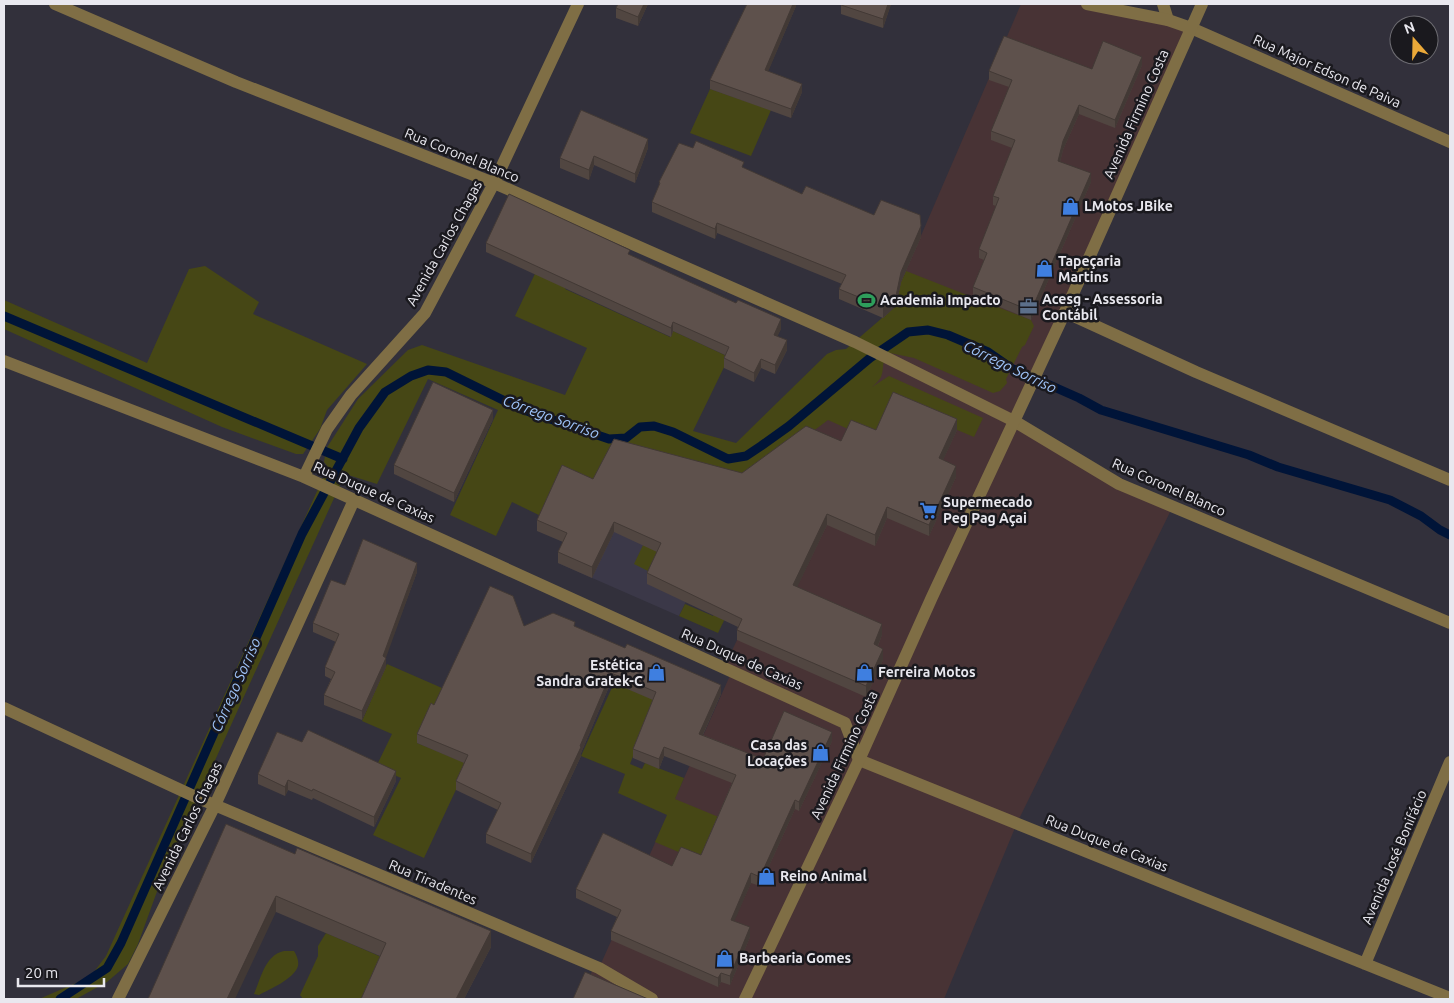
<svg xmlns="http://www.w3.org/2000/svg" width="1454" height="1003" viewBox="0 0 1454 1003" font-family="Ubuntu,sans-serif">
	<rect width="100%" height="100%" fill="#32303b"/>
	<!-- commercial -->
	<path fill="#483335" d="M1021,4H1087L1191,28L1014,421L1173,506L1017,823L944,999H579L594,967L599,968L732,671L724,667L811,487L767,466L883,318L901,282Z"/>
	<!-- built -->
	<path fill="#3b3848" d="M607,463L743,484L679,616L558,563Z"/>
	<!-- green -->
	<path fill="#464715" d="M710,89L771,110L751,156L690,133Z
		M558,225L588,240L565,289L670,337L673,331L729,357L693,431L736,443L827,354L836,350L846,349L896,306L901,282L906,271L1031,320L1034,326L1025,345L1022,347L1006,379L1007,383L1000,391L993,393L914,358L890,353C880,363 885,367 881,377C879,381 875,384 872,387L889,376L983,418L974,437L893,403L875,441L828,420L743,484L593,491L543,517L512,502L496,536L450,515L498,410L428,379L377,484L345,474L163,875L138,944L128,964L107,982L76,999H39L90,977L106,956L328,467L324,462L326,449L358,399L408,350L422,345L565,395L587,348L515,316Z
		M205,266L259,302L253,314L367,364L327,410L320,429L303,454H296L222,427L4,329V300L147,363L189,269Z
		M666,497L685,505L652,573L634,564Z
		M722,597L733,602L718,633L679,616L685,604L713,616Z
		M387,664L442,688L417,743L468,764L424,858L373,835L401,778L376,767L392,734L362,721Z
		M614,683L655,700L630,764L642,769L645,763L684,778L675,799L721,818L702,862L655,842L667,815L618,793L625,774L581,756Z
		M326,933L386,959L368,999H303L300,995L318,956V946Z
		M284,951H294C297,956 299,961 298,966C294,979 270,989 259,995L254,994C261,978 265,955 284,951Z"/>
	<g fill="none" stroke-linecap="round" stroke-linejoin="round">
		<!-- stream -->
		<path stroke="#001438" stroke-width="9" d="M4,316L343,459
			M60,999L107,968L121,943L302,534L359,428L385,392L411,376L428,370L446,372L521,409L609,439L626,438L640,427L654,426L673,432L728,459L746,456L761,446L789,426L870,358L908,332L928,330L948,335L988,352L1011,368L1079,398L1101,410L1249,455L1278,467L1390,500L1421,516L1440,530L1450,535"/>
		<!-- minor -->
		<path stroke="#7f6e45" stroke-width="12" d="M55,4L236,82L494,183L855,342L1014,421L1119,484L1450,623
			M1163,4L1168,20
			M1191,28L1450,142
			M1065,312L1196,372L1450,480
			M4,361L304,477L845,723L859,760L1450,998
			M304,477L327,429L351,395L425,313L494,183L578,4
			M4,708L198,798L599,968L652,999
			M1365,964L1450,762
			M118,999L215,805L354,500"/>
		<!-- tertiary -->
		<path stroke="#7f6e45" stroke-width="12" d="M1087,4L1168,20L1191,28
			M745,999L859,760L932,597L1065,312L1202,4"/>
	</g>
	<!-- wall -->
	<path fill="#514641" d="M648,4L638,26L616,18V8Z
		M796,4V6L768,71L802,92L791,118L710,89V80Z
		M891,4L883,28L841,14V5Z
		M1142,65L1115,128L1079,114L1063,150L1060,162L1091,182L1031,320L973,296V287L984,260L979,258V249L996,206L993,205V196L1012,148L991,140V131L1009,87L989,80V71L1092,69Z
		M648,148L635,183L594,165L589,180L560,168V158Z
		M744,168L802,194L921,237L901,282L896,306L883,318L839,299V289L842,284L717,233L715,239L652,212V202L659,186V182Z
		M486,243L630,255L781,329L777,336L787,350L775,374L761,368L754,382L724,368V358L725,355L673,331L671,337L486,252Z
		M493,419L454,502L394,474V465Z
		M876,430H957L943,460L956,477L929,536L887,518L875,546L827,525L797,587L882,635L878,646L883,660L866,697L737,640V630L738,627L647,584V573L657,552L614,532L592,578L558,563V552L563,542L537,531V520L593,479L742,473Z
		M417,572L385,658L386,667L362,720L324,705V695L331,679L325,676V667L336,642L313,632V623L345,585Z
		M524,626L575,627L721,694L703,735L763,759L832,741L799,811L795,809L760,886L751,883L734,921L750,937L730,985L721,982L718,987L611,940V931L617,917L576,898V889L672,866L701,855L732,783L664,756L659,769L633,758V749L653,700L611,682L581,753V756L531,863L486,843V834L498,810L456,790V781L464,763L417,743V734L434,705Z
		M302,742L396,781L374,827L313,798L312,800L288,790L285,796L258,784V774Z
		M226,824L491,947L464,999H361L380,956L276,912Z"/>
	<!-- shaded-wall -->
	<path fill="#423935" d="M644,4H648L638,26V17Z
		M793,4H796V6L765,79V70Z
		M888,4H891L883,28V19Z
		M1142,57V65L1115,128V120Z
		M802,84V92L791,118V109Z
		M1079,105V114L1063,150L1058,170V161L1063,141Z
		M648,139V148L635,183V174Z
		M594,156V165L589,180V170Z
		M1091,173V182L1031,320V311Z
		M717,223V233L715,239V229Z
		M921,226V237L901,282L896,306L883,318V307L901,272Z
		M781,319V329L774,344V335Z
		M673,322V331L671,337V328Z
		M787,340V350L775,374V365Z
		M761,359V368L754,382V373Z
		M493,410V419L454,502V493Z
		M957,419V430L939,469V458Z
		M956,466V477L929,536V525Z
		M887,507V518L875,546V535Z
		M827,514V525L793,596V585Z
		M614,522V532L592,578V567Z
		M417,563V572L383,666V656Z
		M882,624V635L874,655V644Z
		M883,649V660L866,697V686Z
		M386,658V667L362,720V711Z
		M611,673V682L581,753V756L531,863V854L580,746Z
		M721,685V694L699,743V734Z
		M832,732V741L799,811V802Z
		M664,747V756L659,769V759Z
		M396,771V781L374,827V817Z
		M288,780V790L285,796V787Z
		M795,800V809L760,886V877Z
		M751,873V883L731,929V920Z
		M276,896V912L235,999H227Z
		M750,927V937L730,985V976Z
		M491,931V947L464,999H456Z
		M721,973V982L718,987V978Z"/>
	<!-- building -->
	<path fill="#5e514c" stroke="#423935" d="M618,4H644L638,17L616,8Z
		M747,4H793L765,70L802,84L791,109L710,80Z
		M841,4H888L883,19L841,5Z
		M1004,36L1092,69L1103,41L1142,57L1115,120L1079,105L1063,141L1058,161L1091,173L1031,311L973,287L987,253L979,249L999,198L993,196L1015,140L991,131L1012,80L989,71Z
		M581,110L648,139L635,174L594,156L589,170L560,158Z
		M696,141L744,162L742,167L802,194L806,186L874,215L881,200L920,215L921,226L901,272L896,296L883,307L839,289L846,275L717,223L715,229L652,202L660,183L659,182L679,143L693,148Z
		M509,194L630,250L628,254L736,303L738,300L781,319L774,335L787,340L775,365L761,359L754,373L724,358L729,347L673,322L671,328L486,243Z
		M433,382L493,410L454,493L394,465Z
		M893,392L957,419L939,458L956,466L929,525L887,507L875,535L827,514L793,585L882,624L874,644L883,649L866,686L737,630L742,619L647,573L661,543L614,522L592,567L558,552L567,533L537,520L562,465L593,479L614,439L742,473L806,426L841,441L851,420L876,430Z
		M363,539L417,563L383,656L386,658L362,711L324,695L335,672L325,667L339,634L313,623L331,580L345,585Z
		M490,586L513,596L524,626L553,613L575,622L574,626L625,648L627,644L721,685L699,734L763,759L784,711L832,732L799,802L795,800L760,877L751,873L731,920L750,927L730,976L721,973L718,978L611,931L621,910L576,889L603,833L672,866L681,847L701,855L736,775L664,747L659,759L633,749L656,692L611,673L580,746L581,747L531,854L486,834L501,803L456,781L468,755L417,734L431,703L434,705Z
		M308,730L396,771L374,817L313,789L312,791L288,780L285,787L258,774L277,732L302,742Z
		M226,824L295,854L297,848L491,931L456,999H361L386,943L276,896L227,999H148Z
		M585,972L648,999H573Z"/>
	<!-- icons -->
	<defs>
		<symbol id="shop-bare" viewBox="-9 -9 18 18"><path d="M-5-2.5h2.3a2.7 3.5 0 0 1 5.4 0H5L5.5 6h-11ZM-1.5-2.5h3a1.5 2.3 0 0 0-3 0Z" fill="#3f7fe0" stroke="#1a191e" stroke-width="2.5" paint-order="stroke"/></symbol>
		<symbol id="stadium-bare" viewBox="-9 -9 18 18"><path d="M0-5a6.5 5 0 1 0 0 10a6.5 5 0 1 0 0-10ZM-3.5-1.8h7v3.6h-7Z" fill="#2e9e5b" stroke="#1a191e" stroke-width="2.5" paint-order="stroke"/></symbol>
		<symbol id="office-bare" viewBox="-9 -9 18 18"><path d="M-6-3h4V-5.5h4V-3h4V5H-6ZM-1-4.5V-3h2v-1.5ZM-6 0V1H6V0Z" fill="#5c6f8a" stroke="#1a191e" stroke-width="2.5" paint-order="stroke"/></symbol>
		<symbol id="supermarket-bare" viewBox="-9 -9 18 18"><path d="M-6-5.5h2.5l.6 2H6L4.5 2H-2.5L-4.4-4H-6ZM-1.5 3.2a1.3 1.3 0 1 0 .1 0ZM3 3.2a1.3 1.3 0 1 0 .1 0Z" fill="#3f7fe0" stroke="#1a191e" stroke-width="2.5" paint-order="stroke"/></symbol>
	</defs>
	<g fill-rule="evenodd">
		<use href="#shop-bare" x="1058" y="194" width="25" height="25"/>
		<use href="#shop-bare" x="1032" y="256" width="25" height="25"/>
		<use href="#stadium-bare" x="854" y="288" width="25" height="25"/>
		<use href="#office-bare" x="1016" y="294" width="25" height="25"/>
		<use href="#supermarket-bare" x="916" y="498" width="25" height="25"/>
		<use href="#shop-bare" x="852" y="660" width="25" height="25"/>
		<use href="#shop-bare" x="644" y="660" width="25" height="25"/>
		<use href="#shop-bare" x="808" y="740" width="25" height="25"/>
		<use href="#shop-bare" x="754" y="864" width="25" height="25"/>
		<use href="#shop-bare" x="712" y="946" width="25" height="25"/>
	</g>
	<g text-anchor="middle" stroke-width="5" stroke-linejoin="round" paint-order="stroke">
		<!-- street labels -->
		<g font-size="14" fill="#e9e8ef" stroke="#1a191e">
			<text transform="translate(1327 71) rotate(24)" y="5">Rua Major Edson de Paiva</text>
			<text transform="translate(1136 114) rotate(-66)" y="5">Avenida Firmino Costa</text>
			<text transform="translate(462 155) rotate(22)" y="5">Rua Coronel Blanco</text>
			<text transform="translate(444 243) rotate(-61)" y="5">Avenida Carlos Chagas</text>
			<text transform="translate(1169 487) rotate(24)" y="5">Rua Coronel Blanco</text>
			<text transform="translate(374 492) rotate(24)" y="5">Rua Duque de Caxias</text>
			<text transform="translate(742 659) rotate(24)" y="5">Rua Duque de Caxias</text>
			<text transform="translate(844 755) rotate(-65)" y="5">Avenida Firmino Costa</text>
			<text transform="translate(187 826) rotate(-64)" y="5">Avenida Carlos Chagas</text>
			<text transform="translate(1107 843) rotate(22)" y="5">Rua Duque de Caxias</text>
			<text transform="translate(1394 857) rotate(-67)" y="5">Avenida José Bonifácio</text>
			<text transform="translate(433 882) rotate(23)" y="5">Rua Tiradentes</text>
		</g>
		<!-- poi labels -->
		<g font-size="14" font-weight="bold" fill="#e9e8ef" stroke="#1a191e" text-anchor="start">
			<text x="1084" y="211">LMotos JBike</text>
			<text x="1058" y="266">Tapeçaria<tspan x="1058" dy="16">Martins</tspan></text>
			<text x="1042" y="304">Acesg - Assessoria<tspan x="1042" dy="16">Contábil</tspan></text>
			<text x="880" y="305">Academia Impacto</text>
			<text x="943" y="507">Supermecado<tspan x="943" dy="16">Peg Pag Açai</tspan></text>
			<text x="643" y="670" text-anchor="end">Estética<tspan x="643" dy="16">Sandra Gratek-C</tspan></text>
			<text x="878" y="677">Ferreira Motos</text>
			<text x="807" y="750" text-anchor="end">Casa das<tspan x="807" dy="16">Locações</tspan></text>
			<text x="780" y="881">Reino Animal</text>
			<text x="739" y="963">Barbearia Gomes</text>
		</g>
		<!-- water labels -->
		<g font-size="15" font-style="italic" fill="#9fc4f9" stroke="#1a191e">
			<text transform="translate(1010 367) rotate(26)" y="5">Córrego Sorriso</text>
			<text transform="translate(551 417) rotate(20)" y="5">Córrego Sorriso</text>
			<text transform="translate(236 685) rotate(-66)" y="5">Córrego Sorriso</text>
		</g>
	</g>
	<!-- border -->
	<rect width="1454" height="1003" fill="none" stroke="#e9e8ef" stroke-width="10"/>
	<!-- north arrow -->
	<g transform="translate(1414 40) rotate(340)"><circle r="24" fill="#1a191e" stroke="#6d6c72"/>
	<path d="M0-4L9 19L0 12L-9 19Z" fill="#eba939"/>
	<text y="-8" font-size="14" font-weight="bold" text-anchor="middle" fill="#e9e8ef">N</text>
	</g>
	<!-- scale -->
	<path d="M18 978v8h86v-8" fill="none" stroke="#e9e8ef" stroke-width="2.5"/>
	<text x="25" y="978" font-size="15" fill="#e9e8ef" stroke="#1a191e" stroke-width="4" paint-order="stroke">20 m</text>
</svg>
